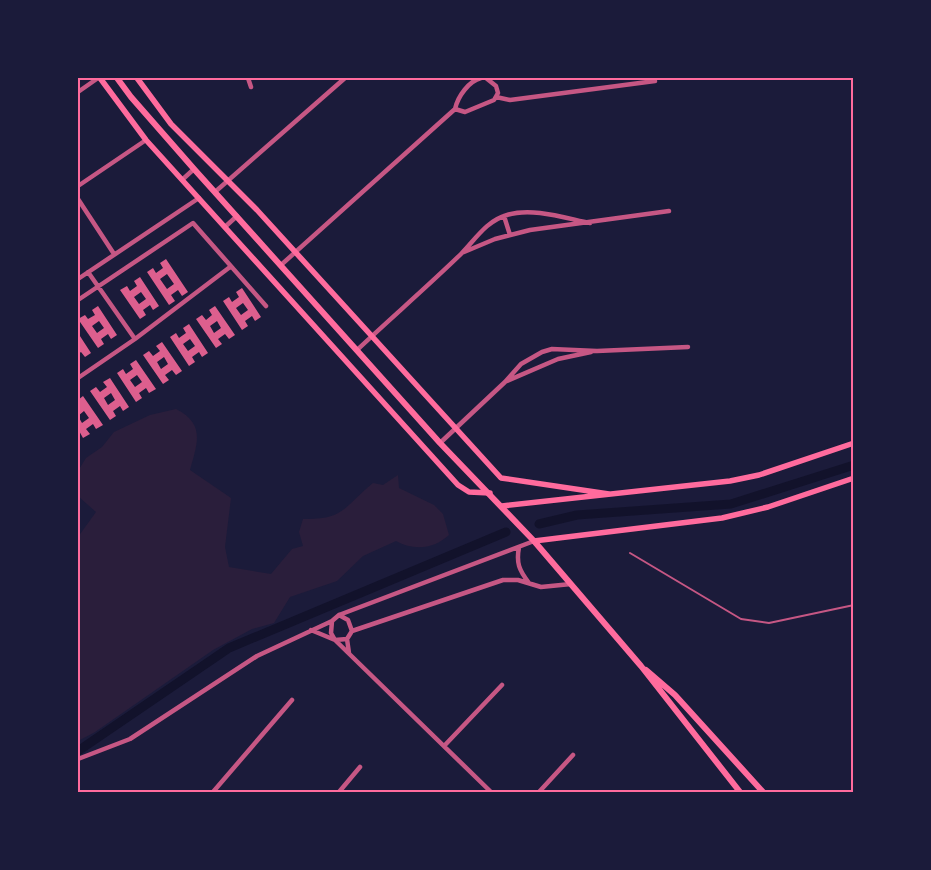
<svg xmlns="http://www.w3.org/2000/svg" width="931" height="870" viewBox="0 0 931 870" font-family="'Nunito Sans',sans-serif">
	<rect width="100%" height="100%" fill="#1b1b3a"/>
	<!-- green -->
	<path fill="#2a1e3b" d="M176,409C206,424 197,444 190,470L231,498L225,547L229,567L271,574L292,549L303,546L299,532L303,519C344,520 344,507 373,483L383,485L398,475L399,488L434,505L443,514L449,535C434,549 414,551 396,541L363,556L337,581L290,597L274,623L252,629L213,650L95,732L78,741V537L96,512L78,496V471L86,458L102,447L114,432L150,415Z"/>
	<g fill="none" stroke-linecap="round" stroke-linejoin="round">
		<!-- canal -->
		<path stroke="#12122b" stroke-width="9" d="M539,524L577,515L731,504L854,465
			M78,751L229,648L506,532"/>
	</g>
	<!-- building -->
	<path fill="#dd5f8e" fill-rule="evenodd" d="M166,259L188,292L182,296L178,290L171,295L175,301L169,305L147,272L153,268L156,273L163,268L160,263ZM167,274L174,284L167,289L160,279Z
		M140,277L159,306L153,310L150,305L143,310L146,315L140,319L120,290L127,286L130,291L137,286L134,281ZM141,292L146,299L139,304L134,297Z
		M242,288L261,317L255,321L252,316L245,321L248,326L242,330L223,301L229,297L232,302L239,297L236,292ZM243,303L248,310L241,315L236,308Z
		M98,306L117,335L111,339L108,334L101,339L104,344L98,348L78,319L85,315L88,319L95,315L92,310ZM99,321L104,328L97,333L92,326Z
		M215,306L235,335L229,339L225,334L218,339L222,344L216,348L196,319L202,315L206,320L212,315L209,310ZM217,321L221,328L214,333L210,326Z
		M189,324L208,353L202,357L199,352L192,357L195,362L189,366L170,337L176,333L179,338L186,333L183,328ZM190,339L195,346L188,351L183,344Z
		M78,333L91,353L85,357L81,352L78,354Z
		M162,342L182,371L176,375L172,370L165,375L169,380L163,384L143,355L149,351L153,356L160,351L156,346ZM164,357L168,364L161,369L157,362Z
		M136,360L156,389L149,393L146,388L139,393L142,398L136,402L117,373L123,369L126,374L133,369L130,364ZM137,375L142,382L135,387L130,380Z
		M110,378L129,407L123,411L120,406L113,411L116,416L110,420L90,391L96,387L100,392L107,387L103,382ZM111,393L115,400L108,405L104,398Z
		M83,396L103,425L96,429L93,424L86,429L90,434L83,438L78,429V407L80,405L78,400ZM84,411L89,418L82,423L78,416Z"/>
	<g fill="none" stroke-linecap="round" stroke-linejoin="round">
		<!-- service -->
		<path stroke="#c65784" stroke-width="2" d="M630,553L741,619L769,623L854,605"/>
		<!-- minor -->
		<path stroke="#c65784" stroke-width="4.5" d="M248,78L251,87
			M481,78C469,81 458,96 455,109L465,112L494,100L498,93L496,86L486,78
			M78,92L98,78
			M496,97L510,100L655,81
			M183,179L194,169
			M78,186L146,140
			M215,192L345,78
			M78,199L114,254
			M504,216L510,235
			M226,226L237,216
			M464,252L495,239L530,230L669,211
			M281,265L455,109
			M88,272L135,339
			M78,279L199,198
			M78,300L193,223L266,306
			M357,350C391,318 427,287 461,254C475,240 486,221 507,215C532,207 565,218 590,223
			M78,378L135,339L230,267
			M507,381L558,359L591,352
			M440,443L505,382L521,364L542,352L552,349L597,351L688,347
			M519,547C516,563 519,570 529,583
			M332,621L331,633L335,640L491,792
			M311,630L335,640L347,639L352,631L348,620L339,615
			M352,631L503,580H518L541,587L571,584
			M347,639L349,653
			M445,745L502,685
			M78,759L130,739L257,656L332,621L339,615L534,541
			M213,792L292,700
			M339,792L360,767
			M539,792L573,755"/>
		<!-- secondary -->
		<path stroke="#ff6b9d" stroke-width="5.5" d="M100,78L146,140L458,485L469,492L490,493
			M137,78L171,124L257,210L501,478L609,494
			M502,506L730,481L759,475L854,443
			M534,541L722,518L768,507L854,478"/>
		<!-- primary -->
		<path stroke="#ff6b9d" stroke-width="6" d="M117,78L131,97L194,169L440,443L534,541L641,666L740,792
			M646,670L675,695L763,792"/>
	</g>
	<!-- border -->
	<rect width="931" height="870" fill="none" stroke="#1b1b3a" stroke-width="158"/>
	<rect x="79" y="79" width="773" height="712" fill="none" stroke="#ff6b9d" stroke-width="2"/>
</svg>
